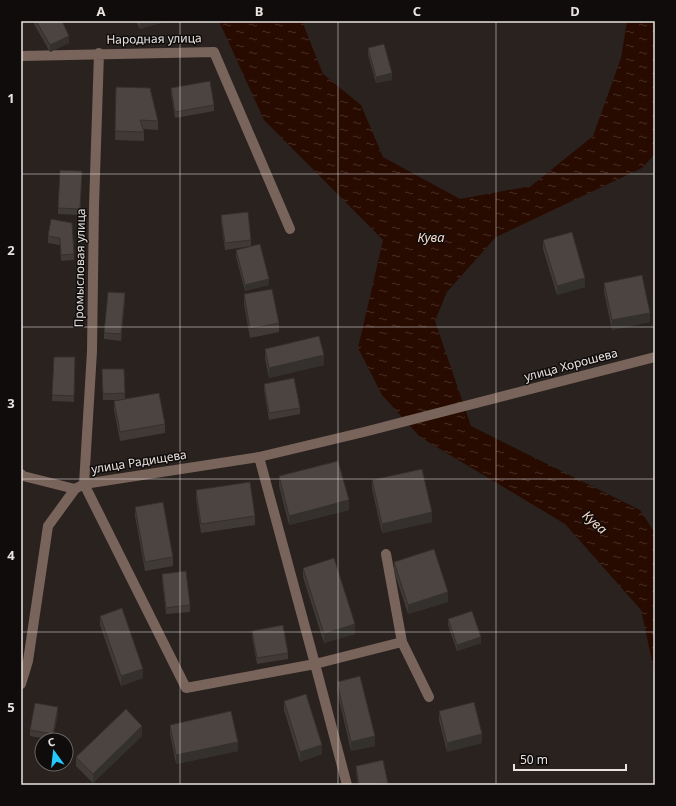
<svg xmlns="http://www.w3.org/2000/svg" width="676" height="806" viewBox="0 0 676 806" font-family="'Noto Sans',sans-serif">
	<defs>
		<pattern id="water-ripples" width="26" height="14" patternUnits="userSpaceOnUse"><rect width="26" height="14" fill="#280b00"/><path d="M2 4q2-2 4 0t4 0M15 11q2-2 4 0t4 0" fill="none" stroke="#472e25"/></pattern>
	</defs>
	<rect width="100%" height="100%" fill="#29221f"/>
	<!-- water -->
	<path fill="url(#water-ripples)" d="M219,21H302L323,74L361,105L383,157L460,199L531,186L593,136L621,58L627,21H655V154L642,168L496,237L447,292L435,321L471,426L640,510L655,533V675L641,610L565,524L420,437L382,395L358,348L383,240L264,120Z"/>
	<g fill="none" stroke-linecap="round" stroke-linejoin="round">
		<!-- minor -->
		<path stroke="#78645a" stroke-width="10" d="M99,53L94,206L92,351L84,484L186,688L315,664L259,457
			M21,56L214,52L290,229
			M21,474L23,476L75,489
			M386,554L402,642L429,697
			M21,684L28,661L48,526L75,489L84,484L259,457L364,432L655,357
			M347,785L315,664L402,642"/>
	</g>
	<!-- wall -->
	<path fill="#403a37" d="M34,21H62L69,43L50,52L34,24Z
		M136,21H167L140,29Z
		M368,48L392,80L376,83L368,55Z
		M116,87L158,121V130L143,129L144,132V141L115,140Z
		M171,88L214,105V111L175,118L171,94Z
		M82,171L80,215L58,214V208Z
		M221,215L251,240V246L225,250L221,222Z
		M51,219L74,254V260L61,261L60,245L48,243V236Z
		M543,240L585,287L557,295L543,249Z
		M236,250L269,285L245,291L236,257Z
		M604,283L650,322L612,330L604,292Z
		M244,294L279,323V332L250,338L244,304Z
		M125,300L121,341L104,339V333Z
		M265,349L324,365L269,378L265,358Z
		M54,357H75L74,402L52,401Z
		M102,369H124L125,399L165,424V433L120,441L114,410V401L123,400H103Z
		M264,384L300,408V414L269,420L264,390Z
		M279,476L349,510L289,525L279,486Z
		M372,480L432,522L382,533L372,489Z
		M196,490L255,516V525L201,533L196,499Z
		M135,507L173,557V566L145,571L135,516Z
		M394,562L448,602L408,614L394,571Z
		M303,568L355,634L324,643L303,577Z
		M162,574L190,605V612L166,614L162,580Z
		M100,616L143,678L121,686L100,625Z
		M448,619L481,643L457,651L448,625Z
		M252,631L288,653V659L257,664L252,637Z
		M337,682L375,746L351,751L337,691Z
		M284,701L322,754L300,762L284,710Z
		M439,711L482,743L447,752L439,720Z
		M58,713L53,740L30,736V730Z
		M170,725L238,751L176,764L170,734Z
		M142,736L93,783L76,766V757Z
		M356,766L388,783V785H358L356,772Z"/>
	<!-- shaded-wall -->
	<path fill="#34302d" d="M147,21H167L140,29V23Z
		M69,36V43L50,52V45Z
		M392,73V80L376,83V77Z
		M585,278V287L557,295V286Z
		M269,279V285L245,291V285Z
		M125,293V300L121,341V334Z
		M650,313V322L612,330V320Z
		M324,355V365L269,378V368Z
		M349,500V510L289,525V516Z
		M432,512V522L382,533V524Z
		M448,592V602L408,614V605Z
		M355,624V634L324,643V634Z
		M481,637V643L457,651V645Z
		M143,669V678L121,686V676Z
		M58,707V713L53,740V734Z
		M142,726V736L93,783V774Z
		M482,734V743L447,752V743Z
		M375,736V746L351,751V742Z
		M238,742V751L176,764V755Z
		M322,745V754L300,762V752Z"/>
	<!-- building -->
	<path fill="#4b4440" stroke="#34302d" d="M36,21H62L69,36L50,45Z
		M139,21H147L140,23Z
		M384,44L392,73L376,77L368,48Z
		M210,81L214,105L175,112L171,88Z
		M116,87L150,88L158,121L140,120L144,132L115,131Z
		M60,170L82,171L80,209L58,208Z
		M248,212L251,240L225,243L221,215Z
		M51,219L72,223L74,254L61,255L60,238L48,236Z
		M572,232L585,278L557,286L543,240Z
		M260,244L269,279L245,285L236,250Z
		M642,275L650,313L612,320L604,283Z
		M272,289L279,323L250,329L244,294Z
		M108,292L125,293L121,334L104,333Z
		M319,336L324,355L269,368L265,349Z
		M54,357H75L74,396L52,395Z
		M102,369H124L125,393L103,394Z
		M294,378L300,408L269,413L264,384Z
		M159,393L165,424L120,432L114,401Z
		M338,461L349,500L289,516L279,476Z
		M422,469L432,512L382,524L372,480Z
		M250,482L255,516L201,524L196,490Z
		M163,502L173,557L145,562L135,507Z
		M434,549L448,592L408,605L394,562Z
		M334,558L355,624L324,634L303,568Z
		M186,571L190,605L166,608L162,574Z
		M122,608L143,669L121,676L100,616Z
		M472,611L481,637L457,645L448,619Z
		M283,625L288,653L257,658L252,631Z
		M360,676L375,736L351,742L337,682Z
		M306,694L322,745L300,752L284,701Z
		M474,702L482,734L447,743L439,711Z
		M35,703L58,707L53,734L30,730Z
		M126,709L142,726L93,774L76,757Z
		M231,711L238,742L176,755L170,725Z
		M383,760L388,783L376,785H359L356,766Z"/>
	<!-- grid -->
	<path fill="none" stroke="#e8e3e1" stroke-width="1" stroke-opacity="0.55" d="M180,21V785M338,21V785M496,21V785M21,174H655M21,327H655M21,479H655M21,632H655"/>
	<g text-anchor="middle" stroke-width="3" stroke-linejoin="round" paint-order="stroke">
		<!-- street labels -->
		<g font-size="12" fill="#e8e3e1" stroke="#0f0c0b">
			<text transform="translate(154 39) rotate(-1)" y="4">Народная улица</text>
			<text transform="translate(80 268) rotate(-89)" y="4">Промысловая улица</text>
			<text transform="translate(571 365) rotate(-15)" y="4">улица Хорошева</text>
			<text transform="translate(139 462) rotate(-9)" y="4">улица Радищева</text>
		</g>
		<!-- water labels -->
		<g font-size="13" font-style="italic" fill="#f7d9ca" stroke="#0f0c0b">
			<text x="431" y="242">Кува</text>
			<text transform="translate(595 522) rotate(41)" y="5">Кува</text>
		</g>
	</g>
	<!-- border -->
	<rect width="676" height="806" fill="none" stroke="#0f0c0b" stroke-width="44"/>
	<!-- north arrow -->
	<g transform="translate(54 752) rotate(345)"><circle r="19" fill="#0f0c0b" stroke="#666261"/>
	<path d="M0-3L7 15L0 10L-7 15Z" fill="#26c9fe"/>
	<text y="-6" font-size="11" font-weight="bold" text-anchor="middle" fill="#e8e3e1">С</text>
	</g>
	<!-- scale -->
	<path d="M514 764v6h112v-6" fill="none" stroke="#e8e3e1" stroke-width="2"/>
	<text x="520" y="764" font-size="12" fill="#e8e3e1" stroke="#0f0c0b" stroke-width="3" paint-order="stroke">50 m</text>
	<rect x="22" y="22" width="632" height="762" fill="none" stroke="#e8e3e1" stroke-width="1.5"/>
	<g font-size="13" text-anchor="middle" font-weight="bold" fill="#e8e3e1">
		<text x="101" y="16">A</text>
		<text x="259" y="16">B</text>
		<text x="417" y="16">C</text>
		<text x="575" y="16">D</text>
		<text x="11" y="103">1</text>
		<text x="11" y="255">2</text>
		<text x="11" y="408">3</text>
		<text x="11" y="560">4</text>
		<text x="11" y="712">5</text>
	</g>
</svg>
